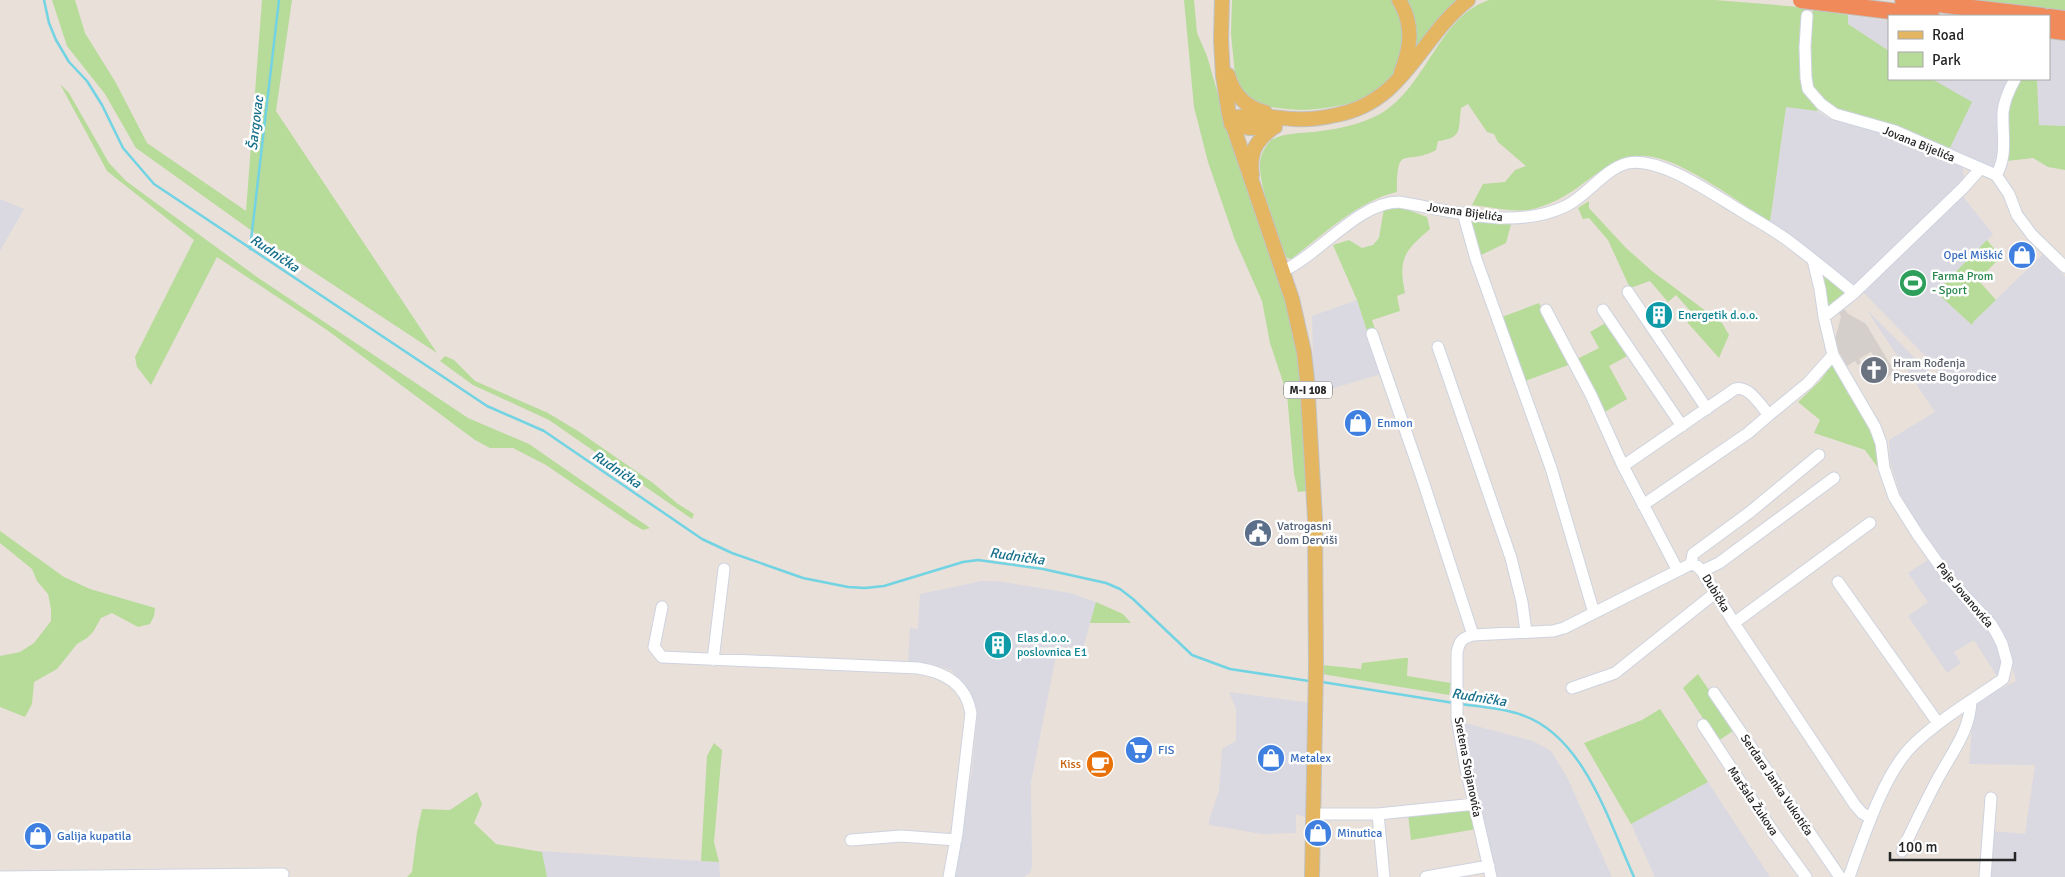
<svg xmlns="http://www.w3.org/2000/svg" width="2065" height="877" viewBox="0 0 2065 877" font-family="Signika,sans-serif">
	<rect width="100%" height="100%" fill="#e8e0d9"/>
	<!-- industrial -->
	<path fill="#dad9e1" d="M1848,15L1889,21V51L1848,24Z
		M2049,39L2065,41V126L2039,125L2037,79H2049Z
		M1932,79H2012L1999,159L1994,169L1949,150Z
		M1786,106L1817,111L1828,118L1911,141L1960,164L1963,167L1964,180L1856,286L1770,222Z
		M1961,194L1993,234L1936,292L1972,325L1974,321L2043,254L2065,277V877H1989L1992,831L2025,834L2035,765L1969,764L1974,702L2016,681L2011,661L1970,597L1935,554L1900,494L1890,461L1889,440L1935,412L1866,309L1933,376L1939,370L1862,291Z
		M0,199L24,209L0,251Z
		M1357,300L1381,374L1314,394L1312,316Z
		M1928,560L1993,634L2003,660L1998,678L1974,640L1954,652L1961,663L1947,673L1908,616L1928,602L1908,573Z
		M982,581H996L1070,593L1096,602L1080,659L1063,654L1056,656L1031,782L1032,867L1030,873L1024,877H954L972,771L977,717L965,685L951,670L935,665L908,663L910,628L918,629L920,594Z
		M1229,692L1311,703L1307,818L1296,814V833L1262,834L1209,825V820L1219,791L1222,749L1236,741V709Z
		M1461,722L1533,741L1551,751L1567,777L1612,877H1497Z
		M1708,782L1770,877H1655L1631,824Z
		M540,851L719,862L720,877H545Z"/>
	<!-- green -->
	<path fill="#b7db99" d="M52,0H75L85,33L116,83L147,143L246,211L262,0H292L276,111L437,353L262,238L136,148L105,94L67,46Z
		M1184,0H1194L1197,33L1207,56L1236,157L1294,321L1298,341L1307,491L1298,492L1294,474L1287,394L1270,343L1262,301L1235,240L1208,162L1194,107Z
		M1232,0H1394C1404,21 1406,32 1401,55C1399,64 1396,75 1390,83C1375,102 1327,109 1304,110C1288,110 1271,107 1255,105L1236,85L1231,34Z
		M1400,0H1463L1412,61Z
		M1489,0H1715L1800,7L1806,9L1802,43V58L1819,109L1817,111L1786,107L1770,222C1740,203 1687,163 1653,157C1620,151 1606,168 1581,185C1568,195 1553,203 1537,208C1518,214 1492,207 1472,205L1483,184L1505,182L1515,170L1526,166L1498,142L1494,134L1487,132L1468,104L1461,108C1458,130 1463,138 1438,141L1436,150C1405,167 1397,141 1397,192C1359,200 1323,235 1291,259L1287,258L1284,253C1277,231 1253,174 1262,154C1264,149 1268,142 1273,139C1285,133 1301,133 1314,132C1337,129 1360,125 1380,114C1426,88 1439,16 1489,0Z
		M1947,0H2065V13Z
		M1813,9L1848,15V24L1889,51V79H1932L1972,102L1949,150L1830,106L1814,89L1811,78L1809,52Z
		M2019,79H2037L2039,125L2065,126V170L2048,167L2033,158L2007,161C2007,130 2006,107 2019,79Z
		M60,84L69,93L109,163L126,181L257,277L468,418L529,444L650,528L643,530L631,523L546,465L513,448H490L475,440L327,330L217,257L151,385L137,367L135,357L194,240L107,171Z
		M1589,201V208L1626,248L1652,271L1722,323L1729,335L1719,358L1687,322L1695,316L1676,295L1668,302L1650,281L1630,288L1608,240L1589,218L1583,219L1578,208Z
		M1395,205L1427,217L1430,229C1404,251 1398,259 1405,293L1397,296L1400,311L1372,320L1375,329L1367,331L1357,300L1333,245L1349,240L1362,248L1373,245L1379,238L1384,208Z
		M1472,218L1511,224L1506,243L1479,256L1470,220Z
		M1987,240L2001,257L1978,280L1996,300L1974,321L1972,325L1936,292Z
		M1825,277L1844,291L1845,294L1832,305L1827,306L1823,280Z
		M1539,303L1571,364L1525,381L1502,317Z
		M1609,321L1631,354L1609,366L1627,399L1603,413L1577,359L1599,348L1590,332Z
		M445,356L454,360L475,381L548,413L578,431L653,483L678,504L694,514L692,519L549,420L473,385L440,361Z
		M1833,363L1847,392L1873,432L1879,469L1865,450L1814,433L1820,420L1798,402L1820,381Z
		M0,531L64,577L90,589L155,608L154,616L150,624L138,627L112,613L101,618L93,632L87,638L77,644L57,669L34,682L32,704L25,717L0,707V656L20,652L34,643L51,621V609L48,594L37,581L32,569L0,543Z
		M1096,602L1123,614L1131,623H1090Z
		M1404,658H1408L1407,676L1451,683L1449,695L1322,674V665L1361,669L1362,663Z
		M1698,674L1736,729L1718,741L1683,688Z
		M1660,709L1708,782L1631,824L1584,743L1642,720Z
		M714,743L722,750L714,842L719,862L701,861L707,756Z
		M477,792L482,804L474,823L496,844L542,852L547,877H407L412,872L417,832L422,809L450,810Z
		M1469,809L1477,829L1411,840L1408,814Z"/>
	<!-- plaza -->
	<path fill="#d5cfcb" d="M1845,309L1847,313L1866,324L1895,372L1887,378L1871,352L1859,359L1861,363L1858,365L1855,361L1847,366L1834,343L1841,317L1839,313Z"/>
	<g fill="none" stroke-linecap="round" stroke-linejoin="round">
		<!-- stream -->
		<path stroke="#72d3e3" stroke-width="2.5" d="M44,0L49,23L56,40L69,62L87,81L102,105L123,148L154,184L487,406L544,431L702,539L732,553L803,578L848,587L865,588L884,586L963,562L978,560L1043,569L1106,583L1120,589L1133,599L1192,655L1230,669L1309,681
			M250,249L279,0
			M1322,682L1454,703
			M1461,704C1481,707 1503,708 1522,715C1584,736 1609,822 1634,877"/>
		<defs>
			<path id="minor" d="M1807,16L1805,47L1806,78L1808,89L1821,104L1835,114L1895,131L1996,175L2009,194L2017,215L2032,235L2065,267
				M1996,175C2008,156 2002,134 2003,112C2004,102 2010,88 2015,79
				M1463,213L1476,259L1551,468L1594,613
				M1813,260L1820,289L1824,317
				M1283,271C1320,254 1359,202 1399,202C1453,211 1514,231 1566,206C1588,195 1604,169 1628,163C1660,156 1714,195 1741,211C1756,220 1772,229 1786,239C1809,256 1832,275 1854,293
				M1628,292L1707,409
				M1546,310L1591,395L1623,466L1677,569
				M1603,310L1682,426
				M1372,334L1423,481L1473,635
				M1438,347L1511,558L1522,602L1526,632
				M1769,415L1808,383L1833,355
				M1623,466L1735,389C1749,385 1761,406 1769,415L1748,433L1643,505
				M1691,564L1693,554L1750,512L1819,455
				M1702,571L1719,563L1834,478
				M1838,582L1938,723
				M662,607L654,647L662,657L918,668C945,672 966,684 971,713L957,833L949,877
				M1734,623L1870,523
				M713,660L724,569
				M1572,688L1615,673L1715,593
				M1714,693L1840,877
				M1703,725L1772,830L1806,877
				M1313,814H1378L1475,804
				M1378,814L1384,877
				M851,840L901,836L956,840
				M1902,851C1913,828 1924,805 1936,782C1950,755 1970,732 1971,701
				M0,877L283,874
				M1426,877L1489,866
				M1491,877L1466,769L1457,718V653C1459,641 1462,638 1473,635L1553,631L1564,628L1691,564L1697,566L1702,571L1734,623L1855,805L1862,813L1871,818
				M1849,877C1863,839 1884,772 1914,744C1940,719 1973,700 2003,679L2007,662L2002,644L1997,634L1991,624L1950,580L1918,535L1894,497L1884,468L1881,443L1875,427L1833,355L1824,317L1854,293L1963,188L1980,169
				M1985,877L1991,798"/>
			<path id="major" d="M1222,0L1221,40L1223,76L1229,114L1292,299L1304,352L1307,379L1315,519L1316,667L1312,877
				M1399,0C1414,25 1411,47 1401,73
				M1228,75C1233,94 1246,108 1265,112
				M1230,119C1252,112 1272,118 1294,119C1307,120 1323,118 1336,115C1405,102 1419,38 1468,0
				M1231,124L1249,128L1275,127
				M1252,175C1249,151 1256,141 1274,127"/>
			<path id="highway" d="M1903,0L2042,16
				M1826,3L1931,16
				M2049,17L2065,19
				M2049,30L2065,32"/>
		</defs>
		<!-- minor casing -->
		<use href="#minor" stroke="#ced3df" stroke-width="13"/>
		<!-- major casing -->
		<use href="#major" stroke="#c2c2c2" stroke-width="16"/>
		<!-- highway casing -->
		<use href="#highway" stroke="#c2c2c2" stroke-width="18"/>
		<!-- minor -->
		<use href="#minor" stroke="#fff" stroke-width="11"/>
		<!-- major -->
		<use href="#major" stroke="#e4b662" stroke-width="14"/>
		<!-- highway -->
		<use href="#highway" stroke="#f08a5b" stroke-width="16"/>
		<defs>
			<path id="highway-bridge" d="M1801,0L1826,3"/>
		</defs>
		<!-- highway-bridge casing -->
		<use href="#highway-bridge" stroke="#c2c2c2" stroke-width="18" stroke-linecap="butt"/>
		<!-- highway-bridge -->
		<use href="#highway-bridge" stroke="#f08a5b" stroke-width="16"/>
	</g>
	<!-- icons -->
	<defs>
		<symbol id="shop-disc" viewBox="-11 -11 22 22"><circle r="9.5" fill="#3f7fe0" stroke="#fff"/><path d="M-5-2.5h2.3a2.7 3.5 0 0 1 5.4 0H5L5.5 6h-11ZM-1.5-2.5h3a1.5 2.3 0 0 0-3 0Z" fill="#fff"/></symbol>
		<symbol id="stadium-disc" viewBox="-11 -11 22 22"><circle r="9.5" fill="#2e9e5b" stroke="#fff"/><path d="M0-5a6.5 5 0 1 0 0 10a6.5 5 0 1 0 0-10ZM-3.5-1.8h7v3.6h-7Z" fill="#fff"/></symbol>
		<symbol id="building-disc" viewBox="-11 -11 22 22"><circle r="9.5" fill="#0f9aa8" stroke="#fff"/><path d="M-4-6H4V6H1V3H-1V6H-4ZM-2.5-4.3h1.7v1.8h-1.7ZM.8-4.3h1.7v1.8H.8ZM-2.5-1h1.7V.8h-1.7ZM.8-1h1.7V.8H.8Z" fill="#fff"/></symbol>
		<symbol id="church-disc" viewBox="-11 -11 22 22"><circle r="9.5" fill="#6b7280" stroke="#fff"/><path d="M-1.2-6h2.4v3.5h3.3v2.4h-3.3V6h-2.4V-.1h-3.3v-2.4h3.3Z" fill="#fff"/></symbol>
		<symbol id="civic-disc" viewBox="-11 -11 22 22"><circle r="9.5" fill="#5c6f8a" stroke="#fff"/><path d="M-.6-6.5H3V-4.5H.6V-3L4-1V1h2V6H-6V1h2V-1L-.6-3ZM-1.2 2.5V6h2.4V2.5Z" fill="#fff"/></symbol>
		<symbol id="supermarket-disc" viewBox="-11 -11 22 22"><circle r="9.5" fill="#3f7fe0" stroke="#fff"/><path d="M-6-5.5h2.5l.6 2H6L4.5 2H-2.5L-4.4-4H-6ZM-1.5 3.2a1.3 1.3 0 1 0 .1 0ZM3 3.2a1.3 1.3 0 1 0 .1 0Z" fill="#fff"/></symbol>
		<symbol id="cafe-disc" viewBox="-11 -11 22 22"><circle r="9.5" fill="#e8710a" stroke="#fff"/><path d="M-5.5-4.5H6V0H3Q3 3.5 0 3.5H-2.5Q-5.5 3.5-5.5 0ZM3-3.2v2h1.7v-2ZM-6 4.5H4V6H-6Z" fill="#fff"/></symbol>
	</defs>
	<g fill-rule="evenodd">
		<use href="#shop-disc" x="2006" y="239" width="32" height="32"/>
		<use href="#stadium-disc" x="1897" y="267" width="32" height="32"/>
		<use href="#building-disc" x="1643" y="299" width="32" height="32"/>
		<use href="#church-disc" x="1858" y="354" width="32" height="32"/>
		<use href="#shop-disc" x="1342" y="407" width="32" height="32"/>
		<use href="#civic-disc" x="1242" y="517" width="32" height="32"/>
		<use href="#building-disc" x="982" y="629" width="32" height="32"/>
		<use href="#supermarket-disc" x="1123" y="734" width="32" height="32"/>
		<use href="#shop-disc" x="1255" y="742" width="32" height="32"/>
		<use href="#cafe-disc" x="1084" y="748" width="32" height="32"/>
		<use href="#shop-disc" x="1302" y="817" width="32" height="32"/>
		<use href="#shop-disc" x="22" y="820" width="32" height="32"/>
	</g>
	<g text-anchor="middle" stroke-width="5" stroke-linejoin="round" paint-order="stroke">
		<!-- shield labels -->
		<rect fill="#fff" stroke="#676767" stroke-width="1" x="1284" y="381.5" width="48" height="17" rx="4"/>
		<g font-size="11" font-weight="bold" fill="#262626">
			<text x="1308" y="394">M-I 108</text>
		</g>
		<!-- street labels -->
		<g font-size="12" fill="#262626" stroke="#fff">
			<text transform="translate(1919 144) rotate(22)" y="4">Jovana Bijelića</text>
			<text transform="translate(1465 212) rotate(8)" y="4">Jovana Bijelića</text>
			<text transform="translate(1716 593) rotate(59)" y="4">Dubička</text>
			<text transform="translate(1965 595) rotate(50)" y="4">Paje Jovanovića</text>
			<text transform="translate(1468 767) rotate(79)" y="4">Sretena Stojanovića</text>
			<text transform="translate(1777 785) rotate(56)" y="4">Serdara Janka Vukotića</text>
			<text transform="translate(1753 801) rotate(56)" y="4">Maršala Žukova</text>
		</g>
		<!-- shop labels -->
		<g font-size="12" fill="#366cbe" stroke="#fff" text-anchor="start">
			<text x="2003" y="259" text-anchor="end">Opel Miškić</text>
			<text x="1377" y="427">Enmon</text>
			<text x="1158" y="754">FIS</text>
			<text x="1290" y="762">Metalex</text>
			<text x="1337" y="837">Minutica</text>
			<text x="57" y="840">Galija kupatila</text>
		</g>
		<!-- leisure labels -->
		<g font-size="12" fill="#27864d" stroke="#fff" text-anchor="start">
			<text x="1932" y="280">Farma Prom<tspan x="1932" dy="14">- Sport</tspan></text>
		</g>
		<!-- culture labels -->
		<g font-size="12" fill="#0d838f" stroke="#fff" text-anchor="start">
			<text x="1678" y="319">Energetik d.o.o.</text>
			<text x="1017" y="642">Elas d.o.o.<tspan x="1017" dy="14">poslovnica E1</tspan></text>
		</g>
		<!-- worship labels -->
		<g font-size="12" fill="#5b616d" stroke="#fff" text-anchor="start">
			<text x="1893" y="367">Hram Rođenja<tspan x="1893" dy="14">Presvete Bogorodice</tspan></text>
		</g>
		<!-- service labels -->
		<g font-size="12" fill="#4e5e75" stroke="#fff" text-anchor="start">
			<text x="1277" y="530">Vatrogasni<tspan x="1277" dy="14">dom Derviši</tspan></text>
		</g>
		<!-- food labels -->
		<g font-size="12" fill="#c56008" stroke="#fff" text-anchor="end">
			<text x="1081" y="768">Kiss</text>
		</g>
		<!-- water labels -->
		<g font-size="14" font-style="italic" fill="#17708a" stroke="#fff">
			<text transform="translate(255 123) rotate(-83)" y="5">Šargovac</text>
			<text transform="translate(275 253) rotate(34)" y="5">Rudnička</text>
			<text transform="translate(617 469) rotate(34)" y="5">Rudnička</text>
			<text transform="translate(1017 556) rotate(8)" y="5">Rudnička</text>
			<text transform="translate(1479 697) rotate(9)" y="5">Rudnička</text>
		</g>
	</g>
	<!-- legend -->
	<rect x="1888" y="15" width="162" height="65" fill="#ffffff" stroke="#a8a8a8"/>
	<rect x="1898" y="31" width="25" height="8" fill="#e4b662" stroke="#a8a8a8"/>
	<text x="1932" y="40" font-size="15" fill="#262626">Road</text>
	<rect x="1898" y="52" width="25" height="15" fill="#b7db99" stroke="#a8a8a8"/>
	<text x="1932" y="65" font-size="15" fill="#262626">Park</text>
	<!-- scale -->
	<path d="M1890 852v8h125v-8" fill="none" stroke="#262626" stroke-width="2.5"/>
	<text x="1898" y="852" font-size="15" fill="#262626" stroke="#ffffff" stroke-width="4" paint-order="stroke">100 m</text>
</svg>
